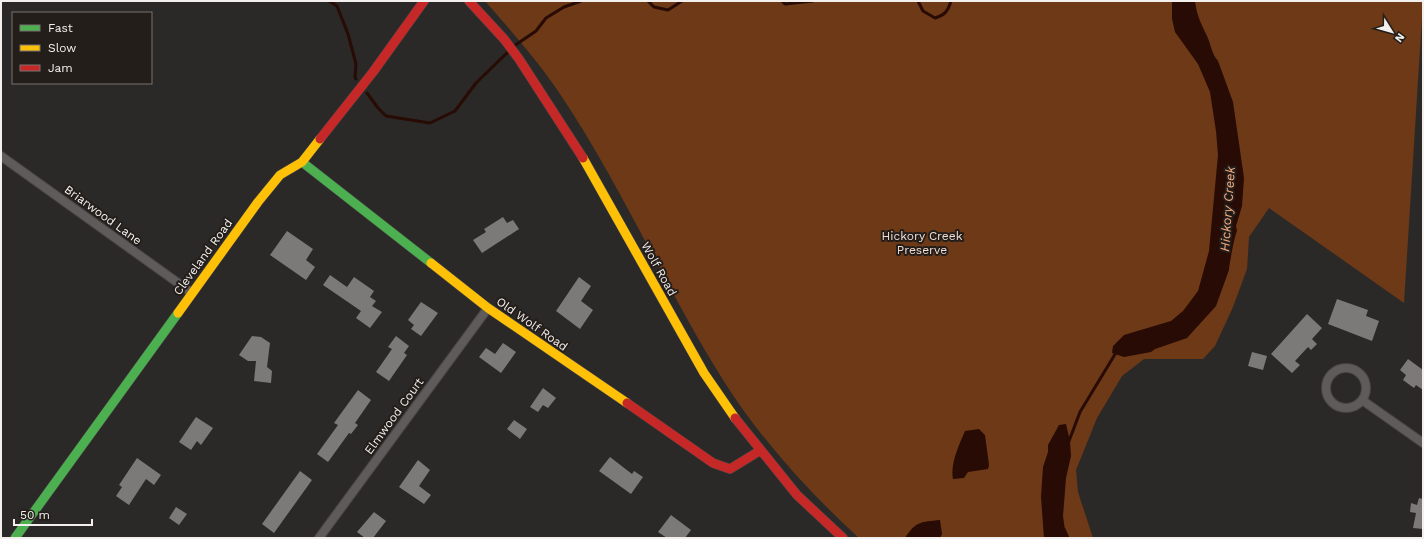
<svg xmlns="http://www.w3.org/2000/svg" width="1424" height="539" viewBox="0 0 1424 539" font-family="'Work Sans',sans-serif">
	<rect width="100%" height="100%" fill="#2b2927"/>
	<!-- green -->
	<path fill="#6e3916" d="M485,1H1423L1404,303L1269,208L1249,237L1247,269L1233,307L1215,346L1203,359H1144L1122,376L1097,418L1076,470L1078,492L1093,538H859C809,492 762,441 725,383C666,290 622,186 560,94C538,61 511,31 485,1Z"/>
	<!-- water -->
	<path fill="#270b04" d="M1172,1H1195C1197,16 1200,21 1206,34C1211,43 1211,53 1218,61L1233,102L1244,178L1242,206L1236,226L1237,231C1235,234 1229,265 1229,270L1216,306L1187,338L1155,349L1151,352L1124,357L1112,353L1113,346L1124,335L1171,321L1183,311L1198,291L1209,251L1218,155L1216,131L1210,92L1198,64L1175,32L1172,19Z
		M1066,424L1070,441L1071,456L1066,478L1063,516L1066,538H1044L1041,497L1043,467L1048,452V445L1059,425Z
		M979,429L985,435L989,465L988,469L968,472L964,478L953,479C950,464 959,445 965,431Z
		M940,520L942,534L940,538H905C916,521 921,522 940,520Z"/>
	<g fill="none" stroke-linecap="round" stroke-linejoin="round">
		<!-- stream -->
		<path stroke="#270b04" stroke-width="3" d="M329,1L337,6L348,34L356,64L355,77L356,79
			M648,1L654,7L668,10L682,1
			M782,1L785,4L813,1
			M918,1L923,11L935,18C945,15 948,11 951,1
			M514,46L536,31L546,18L564,7L581,1
			M367,93L378,108L386,116L430,123L455,111L476,83L510,50
			M1069,441L1080,412L1117,351
			M1064,529L1068,538"/>
	</g>
	<!-- building -->
	<path fill="#7c7a78" d="M503,217L507,223L513,220L519,229L482,253L473,240L486,232L484,229Z
		M287,231L313,249L306,260L315,267L306,280L270,255Z
		M330,275L347,287L354,277L374,291L370,297L376,301L372,306L382,312L370,328L356,318L361,311L323,285Z
		M579,277L591,286L581,301L593,310L580,329L556,311Z
		M1337,299L1368,310L1366,316L1379,321L1372,341L1328,324Z
		M421,302L438,313L421,336L411,329L414,325L408,320Z
		M1307,314L1322,328L1312,339L1317,344L1311,350L1308,347L1295,361L1300,365L1292,373L1271,354Z
		M252,336L261,337L270,343L267,367L272,371L271,383L254,381L256,361H248L239,355Z
		M396,336L409,346L404,353L407,355L389,381L376,372L392,349L388,347Z
		M503,343L516,352L501,373L479,357L486,348L495,354Z
		M1252,352L1267,356L1263,370L1248,366Z
		M1408,359L1423,370V390L1416,385L1414,388L1403,380L1406,375L1400,370Z
		M543,388L556,398L548,408L543,405L538,412L530,407Z
		M358,390L371,400L355,423L358,425L351,434L349,433L328,462L317,454L338,425L334,423Z
		M196,417L213,428L201,445L197,441L191,450L179,442Z
		M514,420L527,429L520,439L507,429Z
		M610,457L632,474L634,471L643,477L631,494L599,471Z
		M137,458L161,475L154,485L146,479L129,505L116,496L122,487L119,485Z
		M418,460L430,470L419,486L431,495L424,504L399,487Z
		M300,471L312,480L274,533L262,524Z
		M1419,498L1423,499V529L1413,528L1416,513L1410,512L1411,503L1417,505Z
		M176,507L187,514L179,525L169,518Z
		M374,512L386,521L373,538H365L357,532Z
		M671,515L691,530L685,538H667L658,532Z"/>
	<g fill="none" stroke-linecap="round" stroke-linejoin="round">
		<defs>
			<path id="street" d="M1,156L192,293
				M1326 388a20 20 0 1 1 40 0a20 20 0 1 1-40 0Z
				M1362,400L1423,443
				M319,538L488,308"/>
			<path id="fast" d="M302,162L431,263
				M15,538L178,313"/>
			<path id="slow" d="M583,158L704,373L735,418
				M431,263L488,308L627,403
				M178,313L258,202L280,175L302,162L320,139"/>
			<path id="jam" d="M469,1L504,39L519,59L583,158
				M320,139L373,72L424,1
				M627,403L713,463L730,469L761,450
				M735,418L797,495L843,538"/>
		</defs>
		<!-- street casing -->
		<use href="#street" stroke="#494645" stroke-width="10"/>
		<!-- fast casing -->
		<use href="#fast" stroke="#494645" stroke-width="10"/>
		<!-- slow casing -->
		<use href="#slow" stroke="#494645" stroke-width="10"/>
		<!-- jam casing -->
		<use href="#jam" stroke="#494645" stroke-width="10"/>
		<!-- street -->
		<use href="#street" stroke="#5e5b5a" stroke-width="8"/>
		<!-- fast -->
		<use href="#fast" stroke="#4caf50" stroke-width="9"/>
		<!-- slow -->
		<use href="#slow" stroke="#ffc107" stroke-width="9"/>
		<!-- jam -->
		<use href="#jam" stroke="#c62828" stroke-width="9"/>
	</g>
	<g text-anchor="middle" stroke-width="4" stroke-linejoin="round" paint-order="stroke">
		<!-- street labels -->
		<g font-size="12" fill="#f3efed" stroke="#241e1b">
			<text transform="translate(103 215) rotate(36)" y="4">Briarwood Lane</text>
			<text transform="translate(203 257) rotate(-54)" y="4">Cleveland Road</text>
			<text transform="translate(659 269) rotate(61)" y="4">Wolf Road</text>
			<text transform="translate(532 324) rotate(35)" y="4">Old Wolf Road</text>
			<text transform="translate(394 416) rotate(-54)" y="4">Elmwood Court</text>
		</g>
		<!-- park labels -->
		<g font-size="12" fill="#f1ddd3" stroke="#241e1b">
			<text x="922" y="240">Hickory Creek<tspan x="922" dy="14">Preserve</tspan></text>
		</g>
		<!-- water labels -->
		<g font-size="13" font-style="italic" fill="#f6ab80" stroke="#241e1b">
			<text transform="translate(1227 209) rotate(-86)" y="5">Hickory Creek</text>
		</g>
	</g>
	<!-- border -->
	<rect width="1424" height="539" fill="none" stroke="#f3efed" stroke-width="4"/>
	<!-- legend -->
	<rect x="12" y="12" width="140" height="72" fill="#241e1b" stroke="#77726f"/>
	<rect x="20" y="25" width="20" height="6" fill="#4caf50" stroke="#77726f"/>
	<text x="48" y="32" font-size="12" fill="#f3efed">Fast</text>
	<rect x="20" y="45" width="20" height="6" fill="#ffc107" stroke="#77726f"/>
	<text x="48" y="52" font-size="12" fill="#f3efed">Slow</text>
	<rect x="20" y="65" width="20" height="6" fill="#c62828" stroke="#77726f"/>
	<text x="48" y="72" font-size="12" fill="#f3efed">Jam</text>
	<!-- north arrow -->
	<g transform="translate(1392 32) rotate(127)" stroke="#241e1b" stroke-width="3" paint-order="stroke">
	<path d="M0-3L7 15L0 10L-7 15Z" fill="#f3efed"/>
	<text y="-6" font-size="11" font-weight="bold" text-anchor="middle" fill="#f3efed">N</text>
	</g>
	<!-- scale -->
	<path d="M14 519v6h78v-6" fill="none" stroke="#f3efed" stroke-width="2"/>
	<text x="20" y="519" font-size="12" fill="#f3efed" stroke="#241e1b" stroke-width="3" paint-order="stroke">50 m</text>
</svg>
